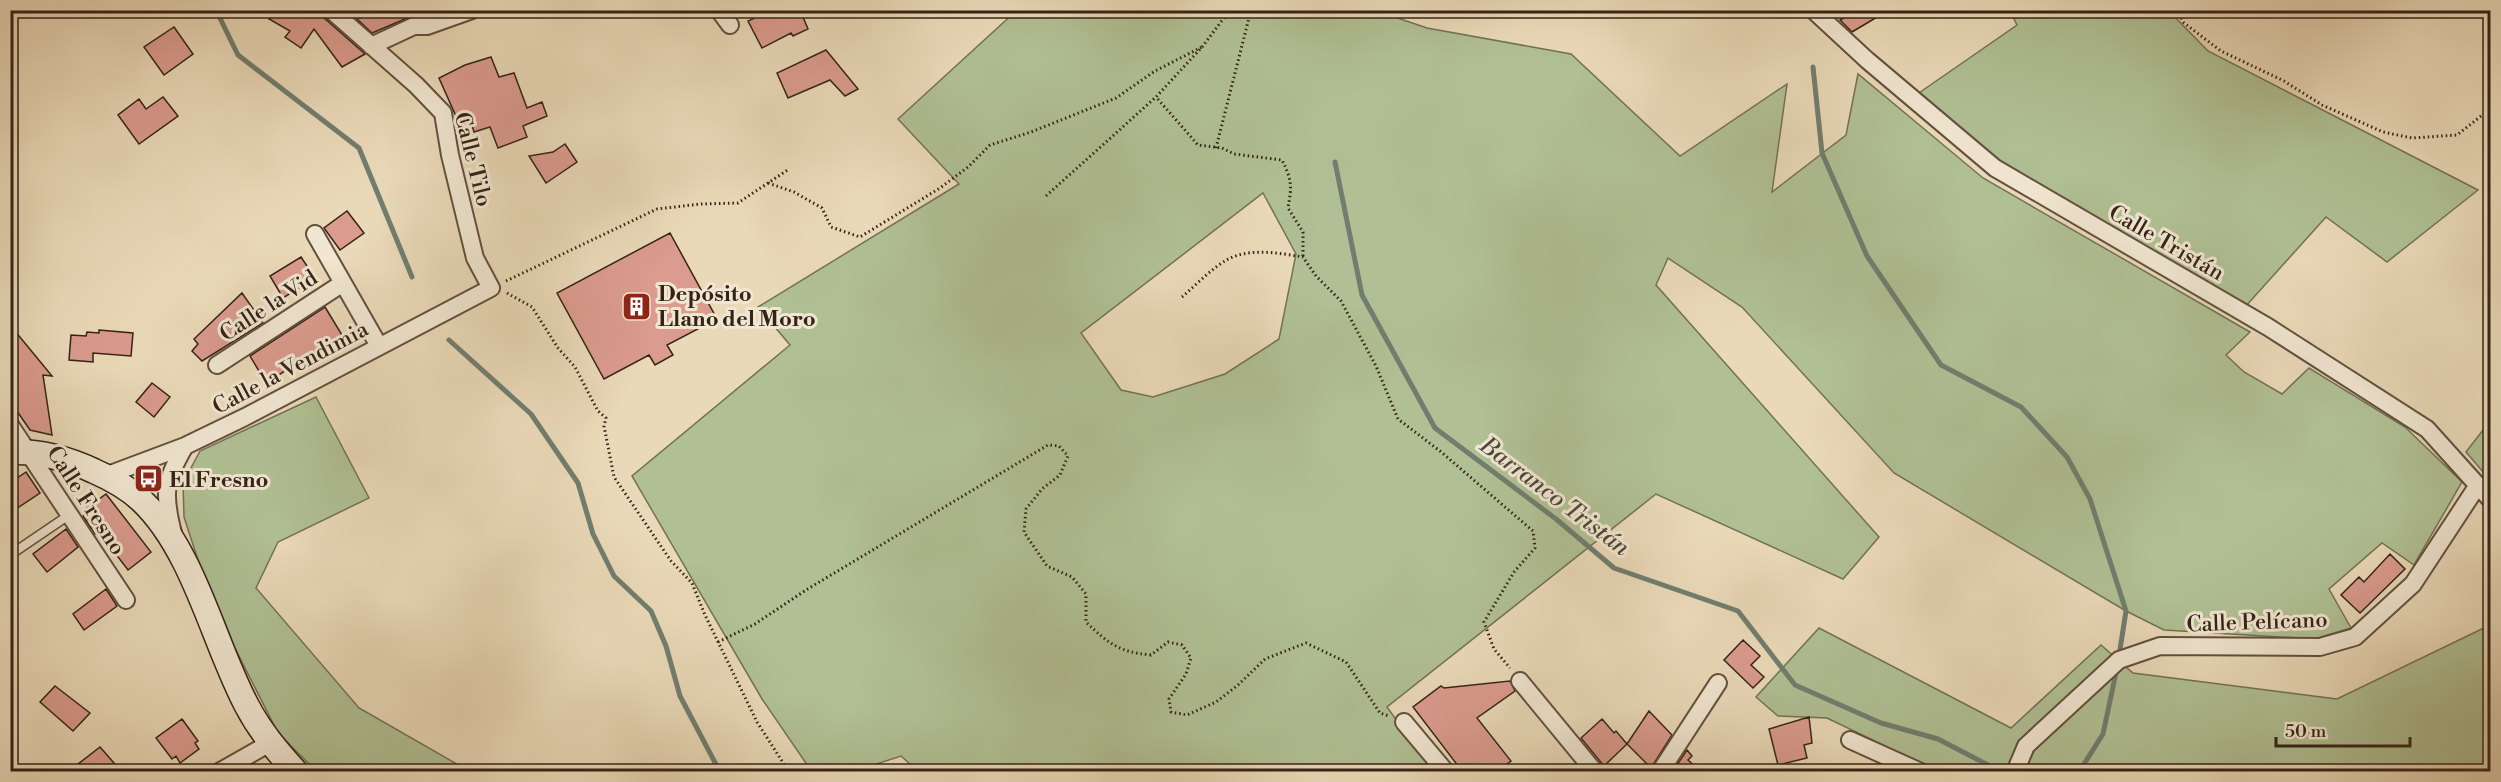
<svg xmlns="http://www.w3.org/2000/svg" width="2501" height="782" viewBox="0 0 2501 782" font-family="'Libre Bodoni',serif">
	<rect width="100%" height="100%" fill="#ead9b8"/>
	<filter id="stains"><feTurbulence type="fractalNoise" baseFrequency=".00333" numOctaves="4"/><feColorMatrix values="0 0 0 0 .2 0 0 0 0 .09 0 0 0 0 .02 0 0 0 .5 -.17"/></filter>
	<radialGradient id="worn" r=".72"><stop offset=".6" stop-color="#630" stop-opacity="0"/><stop offset="1" stop-color="#630" stop-opacity=".3"/></radialGradient>
	<!-- green -->
	<path fill="#b0c094" stroke="#727256" stroke-width="1.5" fill-rule="evenodd" d="M1374,10L1427,28L1571,54L1680,156L1787,84L1772,192L1846,135L1858,74L1983,178L2250,332L2226,355L2244,372L2282,394L2309,368L2405,427L2462,482L2414,565L2382,543L2329,589L2351,628L2314,639L2164,630L2126,611L1894,473L1742,307L1668,258L1656,285L1879,537L1843,579L1656,494L1387,707L1433,771L919,772L901,756L855,771L812,772L762,699L632,476L790,345L758,307L959,184L898,119L1016,11ZM1263,193L1296,254L1279,339L1225,374L1153,397L1121,390L1081,333Z
		M2010,11H2169L2208,51L2478,190L2387,262L2326,217L2245,307L2006,167L1916,95L2017,25Z
		M316,397L369,498L278,542L256,588L359,708L469,771H316L278,733L212,603L184,517L183,483L200,451Z
		M2490,421V480L2466,452Z
		M2490,625V771H1937L1827,718L1778,716L1756,697L1819,628L2011,728L2101,645L2133,673L2337,699Z"/>
	<g fill="none" stroke-linecap="round" stroke-linejoin="round">
		<!-- stream -->
		<path stroke="#717e6f" stroke-width="5" d="M216,10L238,55L359,148L412,277
			M1813,67L1822,153L1867,256L1941,365L2021,407L2067,457L2090,499L2126,611L2119,656
			M1335,162L1362,295L1435,428L1556,519L1614,568L1738,611L1795,685L1881,723L1938,739L1988,765L1992,772
			M449,340L531,414L578,483L593,534L614,576L651,611L666,646L680,696L720,772
			M2079,772L2103,734L2117,668"/>
	</g>
	<!-- building -->
	<path fill="#db9b8e" stroke="#342317" stroke-width="1.5" d="M282,10H315L365,54L342,67L314,29L301,48L285,37L290,31L269,19Z
		M378,10H424V11L372,33L357,19Z
		M772,10H800L808,29L793,36L791,33L762,48L748,21Z
		M1857,10H1889L1852,32L1840,20Z
		M174,27L193,54L164,75L144,47Z
		M826,50L858,89L845,96L830,80L788,98L777,73Z
		M491,57L499,77L514,73L527,108L542,102L547,116L523,126L527,137L498,148L490,127L474,132L470,119L459,123L439,78L465,65Z
		M163,97L178,116L139,144L118,115L139,99L146,109Z
		M565,144L577,162L546,183L529,156L553,152Z
		M347,211L364,233L340,250L324,228Z
		M670,233L717,319L667,345L673,355L655,365L649,355L604,379L557,293Z
		M301,257L315,278L283,298L270,276Z
		M242,293L263,323L202,361L192,351L198,344L194,339Z
		M325,307L342,335L266,383L250,356Z
		M10,325L52,376L43,375L52,435L30,430L10,401Z
		M99,330L133,333L131,356L93,353V362L69,360L71,335L86,336L87,332L99,333Z
		M152,383L170,397L154,417L136,402Z
		M26,472L40,493L10,513V483Z
		M106,494L151,552L128,570L99,532L95,534L83,516L86,513L84,510Z
		M66,529L78,547L47,572L33,554Z
		M2390,554L2405,569L2360,613L2341,595L2359,577L2364,582Z
		M106,589L117,606L84,630L73,614Z
		M1743,640L1760,656L1751,665L1764,677L1753,688L1724,660Z
		M1510,681L1515,691L1477,718L1511,761L1498,771H1462L1413,707L1441,686L1444,688Z
		M55,686L90,713L73,731L40,702Z
		M1649,711L1672,735L1651,768L1627,744Z
		M1809,717L1812,743L1804,745L1807,758L1778,765L1769,729Z
		M182,719L198,741L195,743L199,749L180,763L176,756L172,759L156,738Z
		M1602,719L1614,733L1616,731L1627,744L1604,766L1581,738Z
		M100,747L121,771H69Z
		M1687,750L1692,756L1688,760L1700,771H1673Z"/>
	<g fill="none" stroke-linecap="round" stroke-linejoin="round">
		<defs>
			<path id="service" d="M10,555L69,515"/>
			<path id="minor" d="M719,10L730,25
				M1813,10L1867,60L1995,168L2268,327L2427,429L2490,499
				M371,46L414,26H427L472,10
				M315,234L379,346
				M217,365L343,283
				M10,425L126,600
				M105,476L185,446L245,417L491,288L475,258L450,155L443,113L416,85L331,10
				M173,533C163,494 164,482 185,446
				M1520,681L1595,772
				M1404,722L1446,772
				M1850,740L1921,772
				M219,772L270,743
				M1660,772L1718,683
				M2015,772L2026,746L2119,660L2160,646L2320,647L2355,637L2413,584L2478,485"/>
			<path id="secondary" d="M10,452C40,451 67,458 94,471C110,478 128,488 141,500C194,550 213,642 247,706C260,731 277,751 296,772"/>
		</defs>
		<!-- service casing -->
		<use href="#service" stroke="#62503f" stroke-width="11"/>
		<!-- minor casing -->
		<use href="#minor" stroke="#62503f" stroke-width="20"/>
		<!-- secondary casing -->
		<use href="#secondary" stroke="#342317" stroke-width="27"/>
		<!-- path -->
		<path stroke="#342317" stroke-width="3" stroke-dasharray="1.5 3" stroke-linecap="butt" d="M1230,10L1202,47L1156,97L1198,145L1222,148L1234,154L1282,160C1292,180 1292,186 1288,208L1303,232V257
			M2177,10L2184,23L2221,51L2284,81L2322,105L2383,132L2412,138L2457,135L2490,109
			M1216,148L1251,10
			M768,183L794,192L822,208L831,227L860,237L940,188L968,167L990,145L1031,132L1116,98L1155,71L1202,47
			M1046,196L1156,97
			M506,281L657,209L701,204L738,203L789,169
			M507,293L532,307L558,348L575,367L598,411L606,418L604,426L614,477L671,561L692,583L705,615L757,722L789,772
			M1182,297C1196,285 1210,270 1225,261C1247,247 1279,253 1303,257L1316,276L1341,301L1376,366L1398,419L1440,451L1533,531L1535,548L1514,572L1484,622L1494,649L1510,668
			M718,642L755,624L806,590L1048,445L1059,446L1068,456L1060,475L1042,489L1026,509L1024,532L1047,566L1072,577L1086,594V622C1109,644 1119,652 1151,655L1168,642L1182,645L1191,658L1186,674L1169,699L1171,712L1187,715L1216,702L1238,685L1265,659L1306,643L1346,662L1380,713L1389,716"/>
		<!-- service -->
		<use href="#service" stroke="#f1e6d1" stroke-width="8"/>
		<!-- minor -->
		<use href="#minor" stroke="#f1e6d1" stroke-width="16"/>
		<!-- secondary -->
		<use href="#secondary" stroke="#f1e6d1" stroke-width="24"/>
	</g>
	<!-- icons -->
	<defs>
		<symbol id="building-square" viewBox="-11 -11 22 22"><rect x="-9" y="-9" width="18" height="18" rx="4" fill="#8f2418" stroke="#f1e6d1"/><path d="M-4-6H4V6H1V3H-1V6H-4ZM-2.5-4.3h1.7v1.8h-1.7ZM.8-4.3h1.7v1.8H.8ZM-2.5-1h1.7V.8h-1.7ZM.8-1h1.7V.8H.8Z" fill="#fff"/></symbol>
		<symbol id="bus-square" viewBox="-11 -11 22 22"><rect x="-9" y="-9" width="18" height="18" rx="4" fill="#8f2418" stroke="#f1e6d1"/><path d="M-5-6H5V4H4V6H2V4H-2V6H-4V4H-5ZM-3.5-4V0h7V-4ZM-3.5 1.2v1.5H-2V1.2ZM2 1.2v1.5H3.5V1.2Z" fill="#fff"/></symbol>
	</defs>
	<g fill-rule="evenodd">
		<use href="#building-square" x="620" y="290" width="33" height="33"/>
		<use href="#bus-square" x="132" y="462" width="33" height="33"/>
	</g>
	<g text-anchor="middle" stroke-width="6" stroke-linejoin="round" paint-order="stroke">
		<!-- street labels -->
		<g font-size="22" fill="#342317" stroke="#f1e6d1">
			<text transform="translate(474 159) rotate(76)" y="8">Calle Tilo</text>
			<text transform="translate(2167 242) rotate(30)" y="8">Calle Tristán</text>
			<text transform="translate(268 305) rotate(-33)" y="8">Calle la Vid</text>
			<text transform="translate(290 367) rotate(-28)" y="8">Calle la Vendimia</text>
			<text transform="translate(87 500) rotate(57)" y="8">Calle Fresno</text>
			<text transform="translate(2257 621) rotate(-2)" y="8">Calle Pelícano</text>
		</g>
		<!-- poi labels -->
		<g font-size="22" font-weight="bold" fill="#342317" stroke="#f1e6d1" text-anchor="start">
			<text x="658" y="301">Depósito<tspan x="658" dy="25">Llano del Moro</tspan></text>
			<text x="169" y="487">El Fresno</text>
		</g>
		<!-- water labels -->
		<g font-size="24" font-style="italic" fill="#4d493c" stroke="#f1e6d1">
			<text transform="translate(1555 496) rotate(37)" y="8">Barranco Tristán</text>
		</g>
	</g>
	<!-- margin -->
	<rect width="2501" height="782" fill="none" stroke="#ead9b8" stroke-width="36"/>
	<rect x="12" y="12" width="2477" height="758" fill="none" stroke="#342317" stroke-width="3"/>
	<rect x="18" y="18" width="2465" height="746" fill="none" stroke="#342317" stroke-width="1.5"/>
	<!-- scale -->
	<path d="M2276 737v9h134v-9" fill="none" stroke="#342317" stroke-width="3"/>
	<text x="2285" y="737" font-size="18" fill="#342317" stroke="#f1e6d1" stroke-width="4.5" paint-order="stroke">50 m</text>
	<rect width="100%" height="100%" filter="url(#stains)"/>
	<rect width="100%" height="100%" fill="url(#worn)"/>
</svg>
